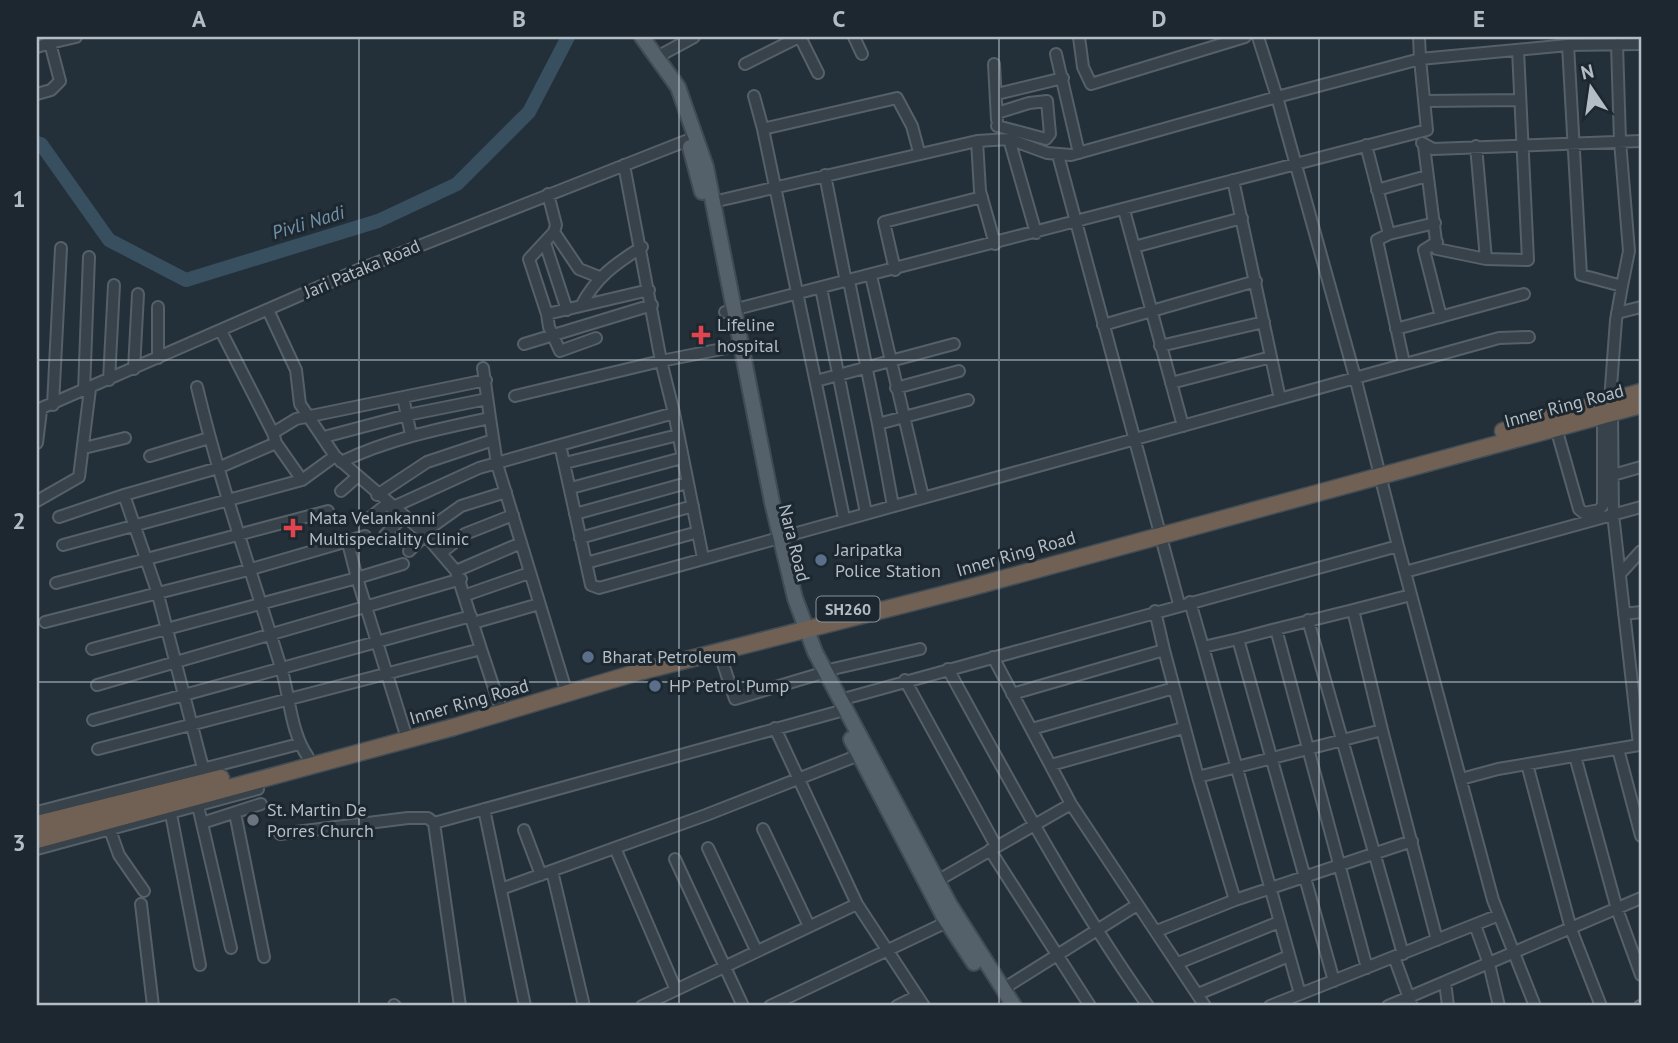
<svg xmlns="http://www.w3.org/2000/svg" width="1678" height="1043" viewBox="0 0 1678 1043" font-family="'PT Sans',sans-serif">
	<rect width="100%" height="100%" fill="#23303a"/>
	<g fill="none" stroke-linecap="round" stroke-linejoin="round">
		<!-- river -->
		<path stroke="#384f60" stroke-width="14" d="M37,143L41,144L109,240L186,280L378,221L457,184L529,112L568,37"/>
		<defs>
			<path id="minor" d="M800,37L818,73
				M854,37L862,54
				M1079,37L1083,67L1091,84L1245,37
				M1419,37L1420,59L1568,45L1641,44
				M48,38L50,43L76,37
				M1568,45L1581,275L1622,286L1629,251L1620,141L1617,44
				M37,47L50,43L60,81L51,90L37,94
				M1056,54L1079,153
				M657,57L694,37
				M745,64L799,37
				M994,64L997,120
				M997,94L1063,78
				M754,96L763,129
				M1425,101L1520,100
				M997,113L1029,103L1047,101L1050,134L1046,139L997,126
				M1009,139L1036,233
				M977,141L980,191L995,244
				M1422,143L1433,149L1641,141
				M1366,145L1389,234L1435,223
				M1424,146L1437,249L1486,259L1528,260L1518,50
				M1476,146L1486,259
				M1058,155L1179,604
				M624,165L661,361L732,347
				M825,175L846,282
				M1233,180L1280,399
				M1377,190L1427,176
				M548,194L556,225L554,232L529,259L547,314L581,306C596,277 615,264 642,247
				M713,202L977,141L1009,139L1047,153L1071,155L1277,97L1355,377L1398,546
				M1124,210L1183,426
				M554,232L579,269L599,277
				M1389,234L1377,240L1404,363
				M1437,242L1424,250L1441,317
				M545,243L567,310
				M1134,247L1242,218
				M895,270L884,222L982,197
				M871,276L923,497
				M849,281L878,424
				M821,288L866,513
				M581,306L649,290
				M158,307V358
				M268,310L296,370L300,404L335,456L421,530L456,571L481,649
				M725,312L1427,130L1420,59L1277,97L1258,37
				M1617,313L1641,307
				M547,314L549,327L560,351L596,338
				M1103,325L1256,281
				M1396,329L1524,294
				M221,331L273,433
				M524,344L652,305
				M1160,346L1264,322
				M483,368L490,418
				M134,369L138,294
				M109,380L114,285
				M816,381L954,344
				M1171,383L1271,357
				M197,387C220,484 253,576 282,671C290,699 291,733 308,757
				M896,388L959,371
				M84,391L89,257
				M515,396L661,361L674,413
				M403,397L411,435
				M1610,400L1616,320L1622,286
				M53,405L61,248
				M37,410L358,270L696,137
				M1612,413L1613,514L1639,745H1641
				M1556,428L1579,509L1584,513L1599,510L1603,505V416
				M324,437L407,415L487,399
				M37,443L41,411
				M276,443L302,480
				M84,448L125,438
				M150,456L209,438
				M341,462C389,439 438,429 490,418L497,464L565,687
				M565,463L678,435
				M1613,475L1641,467
				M571,488L682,458
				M341,491L357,477
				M377,495L427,462L493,440
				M37,501L79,477L90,389
				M893,506L878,424L968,400
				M391,508L479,468L560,445
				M575,514L687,483
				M59,517L124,495
				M371,517L387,504
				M844,518L763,129L897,98L912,126L919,152
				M423,533L461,506L506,492
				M385,535L403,517
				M580,538L693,506
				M348,543L357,578L403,564
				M63,545L302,480L335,456
				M409,551L425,535
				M441,553L465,534L513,515
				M703,558L674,413L560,445L591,585L599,588L1499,338L1529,337
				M586,563L698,532
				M456,571L521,543
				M1405,572L1641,507
				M1620,574L1641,551
				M56,583L328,511
				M466,595L529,573
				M1190,602L1203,647
				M1353,610L1411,595
				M1155,611L1164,650
				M1624,614L1641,612
				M1308,620L1403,954
				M45,622L248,570L365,536
				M473,623L539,604
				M1276,629L1238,639L1334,981
				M1238,639L1203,647L1300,994
				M92,649L357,578L405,732
				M719,652L735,699L819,674
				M993,657L1071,804L1205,1006
				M948,669C1011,784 1072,898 1148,1006
				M824,671L920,649
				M905,680L996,846
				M97,685L461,579
				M1012,694L1164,650L1198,777
				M840,700L1398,546L1493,900L1535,1006
				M93,720L471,616
				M775,728L857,904
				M1032,729L1174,688
				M98,749L481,649L500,706
				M1618,749L1641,836
				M1575,756L1617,909L1641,975
				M1527,764L1571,929L1601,1006
				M1051,765L1183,728
				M203,768L157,591L124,495L218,468L276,443L273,433L296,419L486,380
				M1461,779L1498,769L1639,745
				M198,806L231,948
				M484,809L525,1006
				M37,812L299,744
				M235,813L264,957
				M171,814L200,965
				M202,823L261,804
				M763,829L809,926
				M110,830L119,855L144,891
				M524,830L541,875
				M280,834L408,818H428L434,823
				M1412,841L1235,900L1198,777L1382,730L1437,940
				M615,848L676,990
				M708,848L756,950
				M37,849L258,789
				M990,850L1090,1006
				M675,859L743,1006
				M552,871L584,1006
				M937,881L1071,804
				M501,889L706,815L859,755
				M141,904L153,1006
				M1475,925L1489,964L1499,1006
				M1157,931L1235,900
				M1394,957L1412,1006
				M1178,963L1279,922
				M1367,968L1276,629L1353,610L1382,730
				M1445,982L1448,1006
				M1003,989L1137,905
				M1198,994L1289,956
				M394,1005L395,1006
				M460,1006L434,823L837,712
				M642,1006L857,904L924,1006
				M770,1006L947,922
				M897,1006L917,996
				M1270,1006L1499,915
				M1388,1006L1641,898
				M1640,1006H1641"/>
			<path id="major" d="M642,37L678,87L706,167L772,502L795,598L815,652L950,905L1014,1006
				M690,147L702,192
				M851,739L944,917L974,963"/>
			<path id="highway" d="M1503,431L1641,392
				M37,824L221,778
				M37,840L454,727L635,673L965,589L1641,405"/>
		</defs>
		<!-- minor casing -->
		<use href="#minor" stroke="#556068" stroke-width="14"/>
		<!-- major casing -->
		<use href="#major" stroke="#404b53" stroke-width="18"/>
		<!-- highway casing -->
		<use href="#highway" stroke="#424d55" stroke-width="19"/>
		<!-- minor -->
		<use href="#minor" stroke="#37424a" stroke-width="10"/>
		<!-- major -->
		<use href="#major" stroke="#55616a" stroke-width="14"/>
		<!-- highway -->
		<use href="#highway" stroke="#706154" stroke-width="16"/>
	</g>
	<!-- grid -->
	<path fill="none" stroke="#b2bdc6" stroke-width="2" stroke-opacity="0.55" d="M359,37V1006M679,37V1006M999,37V1006M1319,37V1006M37,360H1641M37,682H1641"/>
	<!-- markers -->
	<g fill="#e0444e" stroke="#1c272f" stroke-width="2.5">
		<path d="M697.5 324.5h7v7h7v7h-7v7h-7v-7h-7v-7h7z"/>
		<path d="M289.5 517.5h7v7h7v7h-7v7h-7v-7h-7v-7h7z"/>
	</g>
	<g fill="#5c6f8a" stroke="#1c272f" stroke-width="2.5">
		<circle cx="821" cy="560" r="7"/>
		<circle cx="588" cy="657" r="7"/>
		<circle cx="655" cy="686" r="7"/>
	</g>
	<circle fill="#6b7280" stroke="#1c272f" stroke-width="2.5" cx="253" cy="820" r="7"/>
	<g text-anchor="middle" stroke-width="6" stroke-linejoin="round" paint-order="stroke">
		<!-- shield labels -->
		<rect fill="#1c272f" stroke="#859099" stroke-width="2" x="816.5" y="596.5" width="63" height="25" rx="5"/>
		<g font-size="16" font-weight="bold" fill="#b2bdc6">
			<text x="848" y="615">SH260</text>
		</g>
		<!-- street labels -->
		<g font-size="18" fill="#b2bdc6" stroke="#1c272f">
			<text transform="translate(362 269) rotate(-23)" y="6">Jari Pataka Road</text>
			<text transform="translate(1564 406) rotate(-15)" y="6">Inner Ring Road</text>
			<text transform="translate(794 543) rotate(76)" y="6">Nara Road</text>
			<text transform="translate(1016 554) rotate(-16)" y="6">Inner Ring Road</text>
			<text transform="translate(469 702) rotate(-16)" y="6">Inner Ring Road</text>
		</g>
		<!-- poi labels -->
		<g font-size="18" fill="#b2bdc6" stroke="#1c272f" text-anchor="start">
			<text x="717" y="331">Lifeline<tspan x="717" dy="21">hospital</tspan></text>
			<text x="309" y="524">Mata Velankanni<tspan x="309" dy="21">Multispeciality Clinic</tspan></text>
			<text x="835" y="556">Jaripatka<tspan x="835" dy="21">Police Station</tspan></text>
			<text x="602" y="663">Bharat Petroleum</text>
			<text x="669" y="692">HP Petrol Pump</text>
			<text x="267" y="816">St. Martin De<tspan x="267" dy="21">Porres Church</tspan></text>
		</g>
		<!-- water labels -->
		<g font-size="19" font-style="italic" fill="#7492a8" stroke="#1c272f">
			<text transform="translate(308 222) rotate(-17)" y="7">Pivli Nadi</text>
		</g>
	</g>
	<!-- border -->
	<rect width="1678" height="1043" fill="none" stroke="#1c272f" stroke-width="77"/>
	<!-- north arrow -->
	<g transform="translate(1591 88) rotate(347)" stroke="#1c272f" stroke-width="5" paint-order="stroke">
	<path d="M0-5L12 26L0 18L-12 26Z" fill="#b2bdc6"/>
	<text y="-10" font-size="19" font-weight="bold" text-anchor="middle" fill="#b2bdc6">N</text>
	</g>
	<rect x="38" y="38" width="1602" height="966" fill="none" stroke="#b2bdc6" stroke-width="2.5"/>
	<g font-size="23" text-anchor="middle" font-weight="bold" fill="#b2bdc6">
		<text x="199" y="27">A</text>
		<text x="519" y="27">B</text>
		<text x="839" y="27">C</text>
		<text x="1159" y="27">D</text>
		<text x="1479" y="27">E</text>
		<text x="19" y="207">1</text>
		<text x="19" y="529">2</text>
		<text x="19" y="851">3</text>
	</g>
</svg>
